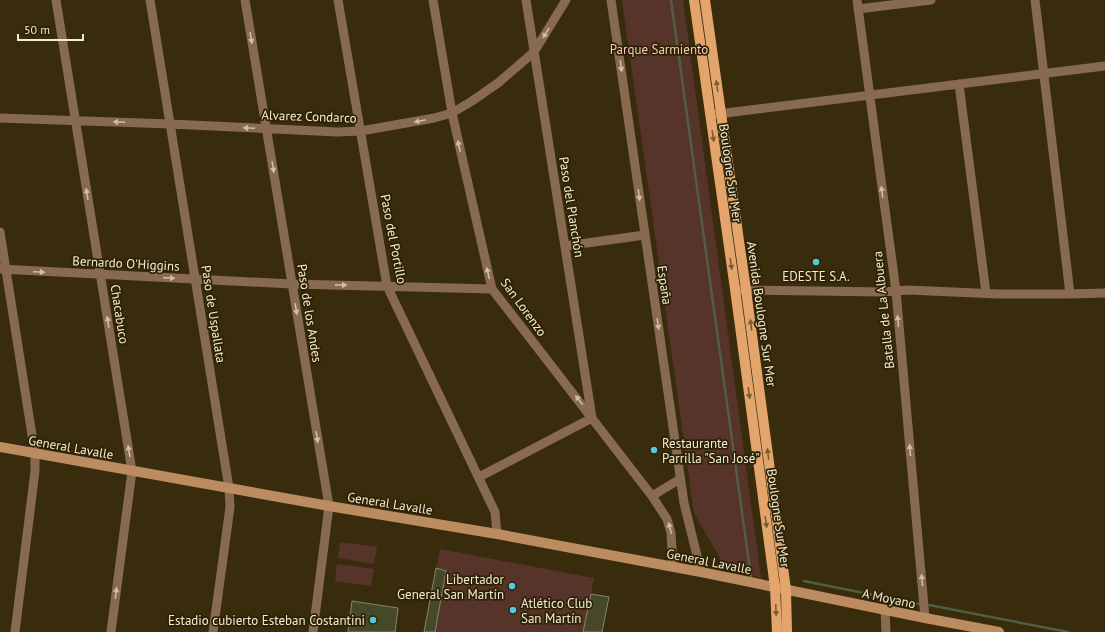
<svg xmlns="http://www.w3.org/2000/svg" width="1105" height="632" viewBox="0 0 1105 632" font-family="'PT Sans',sans-serif">
	<rect width="100%" height="100%" fill="#382c0d"/>
	<!-- green -->
	<path fill="#56342a" d="M622,0H683L761,578L725,567L694,513Z
		M340,542L377,547L374,564L338,558Z
		M440,549L594,578L591,594L609,597L602,632H424Z
		M337,564L374,569L371,586L335,581Z"/>
	<g fill="none" stroke-linecap="round" stroke-linejoin="round">
		<!-- stream -->
		<path stroke="#515e44" stroke-width="2.5" d="M671,0L751,577
			M804,581L919,604
			M929,605L1068,632"/>
	</g>
	<!-- building -->
	<path fill="#464929" stroke="#838765" d="M436,568L446,571L435,632H424Z
		M591,594L609,597L602,632H583Z
		M352,601L398,608L395,632H348Z"/>
	<g fill="none" stroke-linecap="round" stroke-linejoin="round">
		<!-- street -->
		<path stroke="#886a50" stroke-width="9" d="M56,0L132,471L111,632
			M150,0L229,488L230,507L213,632
			M245,0L329,506L313,632
			M338,0L387,286L495,512L497,534
			M433,0L452,113L492,289L652,496L667,519L671,533L673,567
			M611,0L684,503L701,572
			M857,0L896,291L925,618
			M1035,0L1070,294
			M858,9L931,0
			M959,84L986,293
			M710,115L1105,66
			M0,118L170,124L337,132L361,131L434,118L452,113L472,101L498,83L534,52L566,0
			M0,232L35,454V471L15,632
			M565,246L645,235
			M0,269L292,284L492,289
			M739,290L883,292L908,290L998,294H1070L1105,293
			M479,477L592,418L526,0
			M652,496L680,479
			M885,610L886,632"/>
		<!-- secondary -->
		<path stroke="#bc8b60" stroke-width="10" d="M0,447L329,506L497,534L701,572L925,618L999,632"/>
		<!-- primary -->
		<path stroke="#e3a56c" stroke-width="10" d="M694,0L735,289L775,587L777,632
			M705,0L746,290L786,590L787,632"/>
	</g>
	<!-- one-way arrows -->
	<defs><path id="oneway-solid" d="M-6-.8H1V-3.2L6.5 0L1 3.2V.8H-6Z"/></defs>
	<g fill="#cebeaa">
		<use href="#oneway-solid" transform="translate(546 33) rotate(122)"/>
		<use href="#oneway-solid" transform="translate(251 38) rotate(80)"/>
		<use href="#oneway-solid" transform="translate(621 66) rotate(82)"/>
		<use href="#oneway-solid" transform="translate(420 121) rotate(168)"/>
		<use href="#oneway-solid" transform="translate(119 122) rotate(-178)"/>
		<use href="#oneway-solid" transform="translate(249 128) rotate(-177)"/>
		<use href="#oneway-solid" transform="translate(459 146) rotate(-103)"/>
		<use href="#oneway-solid" transform="translate(273 167) rotate(81)"/>
		<use href="#oneway-solid" transform="translate(882 192) rotate(-98)"/>
		<use href="#oneway-solid" transform="translate(87 194) rotate(-99)"/>
		<use href="#oneway-solid" transform="translate(639 195) rotate(82)"/>
		<use href="#oneway-solid" transform="translate(39 272) rotate(3)"/>
		<use href="#oneway-solid" transform="translate(488 273) rotate(-103)"/>
		<use href="#oneway-solid" transform="translate(169 278) rotate(2)"/>
		<use href="#oneway-solid" transform="translate(341 285) rotate(1)"/>
		<use href="#oneway-solid" transform="translate(296 309) rotate(81)"/>
		<use href="#oneway-solid" transform="translate(898 321) rotate(-95)"/>
		<use href="#oneway-solid" transform="translate(108 322) rotate(-99)"/>
		<use href="#oneway-solid" transform="translate(658 324) rotate(82)"/>
		<use href="#oneway-solid" transform="translate(579 400) rotate(-128)"/>
		<use href="#oneway-solid" transform="translate(317 437) rotate(81)"/>
		<use href="#oneway-solid" transform="translate(910 450) rotate(-95)"/>
		<use href="#oneway-solid" transform="translate(129 451) rotate(-99)"/>
		<use href="#oneway-solid" transform="translate(670 528) rotate(-104)"/>
		<use href="#oneway-solid" transform="translate(922 580) rotate(-95)"/>
		<use href="#oneway-solid" transform="translate(116 593) rotate(-83)"/>
	</g>
	<g fill="#7f5d32">
		<use href="#oneway-solid" transform="translate(717 86) rotate(-98)"/>
		<use href="#oneway-solid" transform="translate(713 136) rotate(82)"/>
		<use href="#oneway-solid" transform="translate(731 264) rotate(82)"/>
		<use href="#oneway-solid" transform="translate(751 325) rotate(-97)"/>
		<use href="#oneway-solid" transform="translate(749 393) rotate(82)"/>
		<use href="#oneway-solid" transform="translate(768 454) rotate(-97)"/>
		<use href="#oneway-solid" transform="translate(766 522) rotate(82)"/>
		<use href="#oneway-solid" transform="translate(776 610) rotate(88)"/>
	</g>
	<!-- markers -->
	<g fill="#56c9e1" stroke="#2e2203" stroke-width="1.5">
		<circle cx="816" cy="262" r="4"/>
		<circle cx="654" cy="450" r="4"/>
		<circle cx="512" cy="586" r="4"/>
		<circle cx="513" cy="610" r="4"/>
		<circle cx="373" cy="620" r="4"/>
	</g>
	<g text-anchor="middle" stroke-width="3.5" stroke-linejoin="round" paint-order="stroke">
		<!-- park labels -->
		<g font-size="13" fill="#f7c9bc" stroke="#2e2203">
			<text x="659" y="54">Parque Sarmiento</text>
		</g>
		<!-- street labels -->
		<g font-size="13" fill="#f3ebda" stroke="#2e2203">
			<text transform="translate(309 116) rotate(2)" y="5">Alvarez Condarco</text>
			<text transform="translate(731 173) rotate(82)" y="5">Boulogne Sur Mer</text>
			<text transform="translate(572 207) rotate(81)" y="5">Paso del Planchón</text>
			<text transform="translate(394 239) rotate(79)" y="5">Paso del Portillo</text>
			<text transform="translate(126 263) rotate(3)" y="5">Bernardo O'Higgins</text>
			<text transform="translate(665 285) rotate(82)" y="5">España</text>
			<text transform="translate(524 307) rotate(54)" y="5">San Lorenzo</text>
			<text transform="translate(883 310) rotate(-96)" y="5">Batalla de La Albuera</text>
			<text transform="translate(310 313) rotate(81)" y="5">Paso de los Andes</text>
			<text transform="translate(120 314) rotate(81)" y="5">Chacabuco</text>
			<text transform="translate(214 314) rotate(81)" y="5">Paso de Uspallata</text>
			<text transform="translate(762 314) rotate(82)" y="5">Avenida Boulogne Sur Mer</text>
			<text transform="translate(71 447) rotate(10)" y="5">General Lavalle</text>
			<text transform="translate(390 503) rotate(9)" y="5">General Lavalle</text>
			<text transform="translate(779 518) rotate(82)" y="5">Boulogne Sur Mer</text>
			<text transform="translate(709 561) rotate(11)" y="5">General Lavalle</text>
			<text transform="translate(889 598) rotate(12)" y="5">A Moyano</text>
		</g>
		<!-- poi labels -->
		<g font-size="13" fill="#f3ebda" stroke="#2e2203" text-anchor="start">
			<text x="816" y="281" text-anchor="middle">EDESTE S.A.</text>
			<text x="662" y="448">Restaurante<tspan x="662" dy="15">Parrilla "San José"</tspan></text>
			<text x="504" y="584" text-anchor="end">Libertador<tspan x="504" dy="15">General San Martín</tspan></text>
			<text x="521" y="608">Atlético Club<tspan x="521" dy="15">San Martín</tspan></text>
			<text x="365" y="625" text-anchor="end">Estadio cubierto Esteban Costantini</text>
		</g>
	</g>
	<!-- scale -->
	<path d="M18 34v6h65v-6" fill="none" stroke="#f3ebda" stroke-width="2"/>
	<text x="24" y="34" font-size="12" fill="#f3ebda" stroke="#2e2203" stroke-width="3" paint-order="stroke">50 m</text>
</svg>
